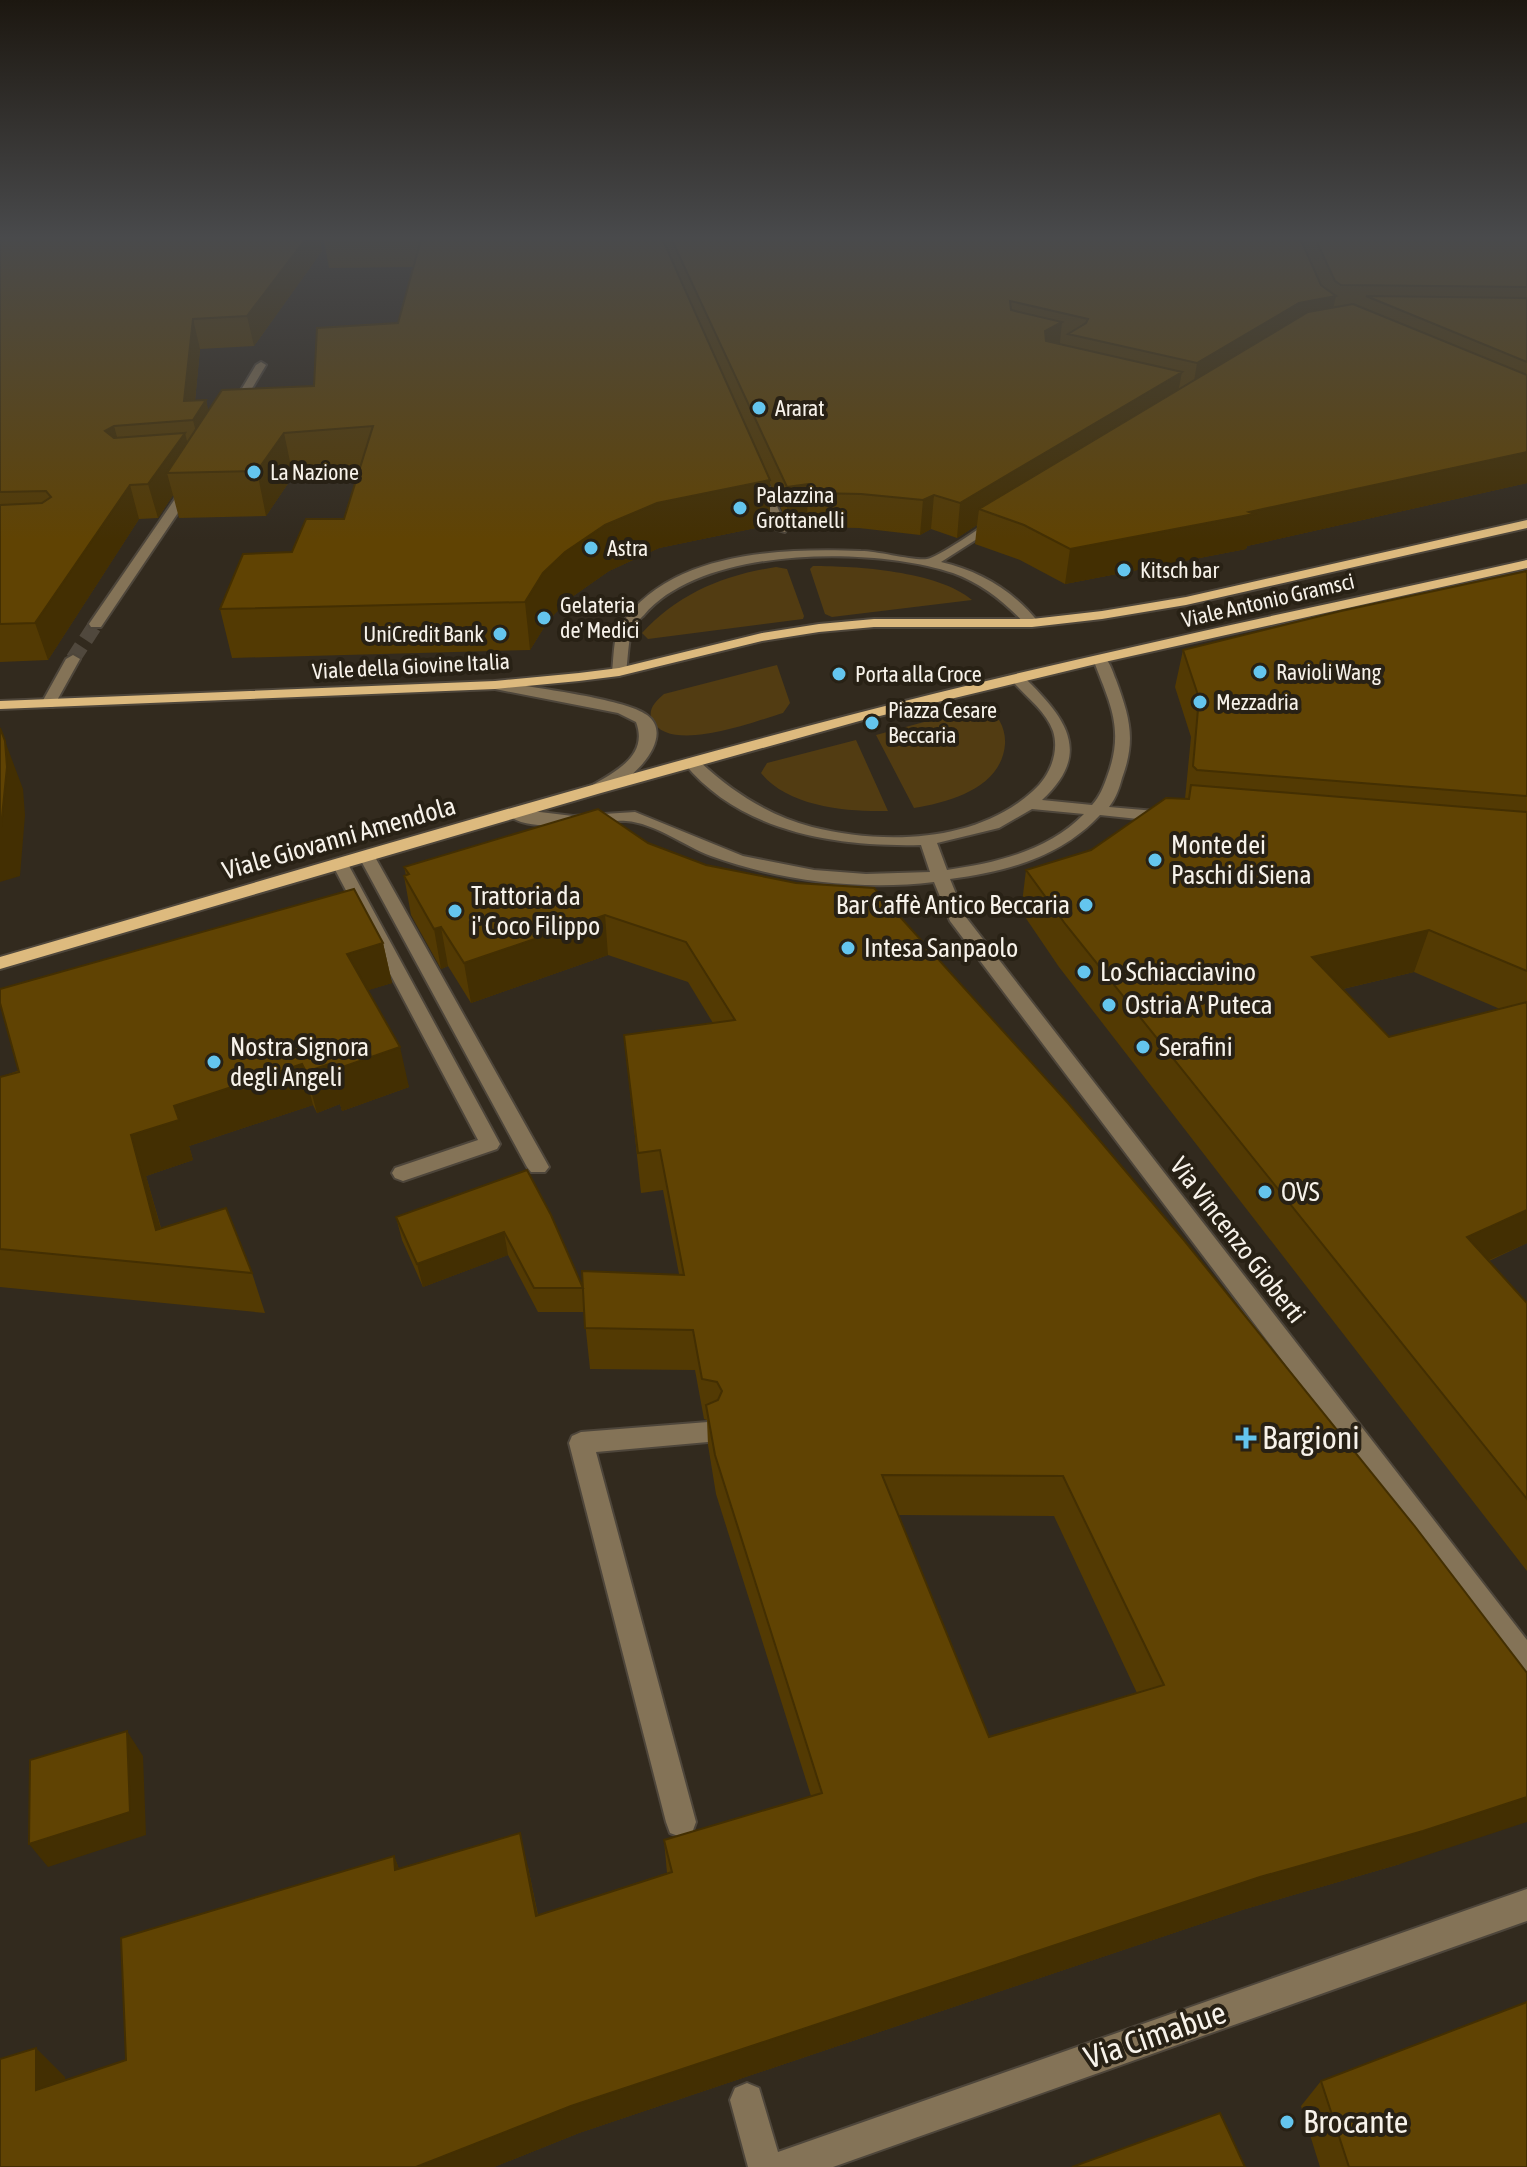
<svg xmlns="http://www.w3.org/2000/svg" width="1527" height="2167" viewBox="0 0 1527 2167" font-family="'Asap Condensed',sans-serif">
	<rect width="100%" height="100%" fill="#322a1e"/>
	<!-- green -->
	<path fill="#523c12" d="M813,566C856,566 938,571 972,600L832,617L825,614L810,569Z
		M776,567L787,569L804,616L803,619L648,639L642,633C678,594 723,575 776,567Z
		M777,665L790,703L783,713C756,721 669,755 652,720C647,709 657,700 664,694Z
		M987,705C998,716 1006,728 1005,744C1002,787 951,802 914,808L876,735Z
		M856,740L888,811C848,812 788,807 761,773L767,763Z"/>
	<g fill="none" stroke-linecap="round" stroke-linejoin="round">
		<!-- minor-tunnel -->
		<path stroke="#50483d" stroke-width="15" stroke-dasharray="15 8" stroke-linecap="butt" d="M73,659L96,624"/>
		<defs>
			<path id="minor" d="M261,362L266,365L239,410L230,412L229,410L256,365Z
				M760,477L766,481L787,529L785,532L775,529L754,481Z
				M186,483L196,486L101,627H91L89,624Z
				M995,518L1005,521L941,562C980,571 1014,591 1039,623L1037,626H1027C1006,603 983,584 953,573C873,546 702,546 644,615C640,619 634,624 632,629C628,642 628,659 626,672L619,676L612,672C614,658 613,636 621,625C669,551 782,548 861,551C878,551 914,561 927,559C937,558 983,526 995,518Z
				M73,655L80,659L55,704L53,707H43L41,704L66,659Z
				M1100,655C1110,659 1112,671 1116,680C1130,718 1136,740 1122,778C1119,789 1116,798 1109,807L1167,812L1175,817L1167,822L1100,815C1061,857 1006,872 950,879L965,916L1527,1640V1675L1517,1671L950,921L934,882C861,891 780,881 711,856C684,846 655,823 626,821C597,819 530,836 507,814L515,809L573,816L635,812L743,856L814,870L866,874L930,872L921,845C837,847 741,833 684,763L692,758L698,760C731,791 767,815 812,827C884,845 976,843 1033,791C1049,777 1060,753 1053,731C1045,709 1024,696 1011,679L1018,675L1023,676C1063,716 1095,751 1042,800L1092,805C1100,796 1103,788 1107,777C1125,729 1110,704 1093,659ZM1032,809L1084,814C1048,851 996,863 947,870L937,843L999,828Z
				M495,681C527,687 624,698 647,715C681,740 616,799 589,793V787C615,772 649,756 636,722L618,713L490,688L488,685Z
				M367,852L375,857L549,1167L545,1172H531L527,1167L359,857Z
				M340,859L348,864L500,1144L497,1149L403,1181L395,1178L392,1173L395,1168L478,1140L332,864Z
				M708,1422L717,1425L720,1432L717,1439L708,1442L596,1452L696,1822L692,1833L681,1837L670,1833L666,1822L569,1443L572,1436L581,1432Z
				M1527,1889V1921L833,2167H748L730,2100L735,2088L747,2083L759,2088L778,2152Z"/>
			<path id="major" d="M1527,520V528L1186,605L1102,619L1032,627H874L819,632L762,641L619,676L579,681L495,689L0,709V701L495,681L579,673L619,668L762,633L819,624L874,619H1032L1102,611L1186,597Z
				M1527,560V568L1100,663L863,720L601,793L0,969V957C284,875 568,788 854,714C1077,656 1303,610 1527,560Z"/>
		</defs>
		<!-- minor casing -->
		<use href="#minor" stroke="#4e463b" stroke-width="4"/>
		<!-- major casing -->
		<use href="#major" stroke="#4e463b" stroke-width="4"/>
		<!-- minor -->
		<use href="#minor" fill="#847357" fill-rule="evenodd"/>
		<!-- major -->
		<use href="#major" fill="#ddba7e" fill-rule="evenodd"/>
	</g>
	<!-- wall -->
	<path fill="#533a03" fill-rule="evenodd" d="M0,236H1527V483L1247,546L1246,549L1065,584L1020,560L975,544L977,525L957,538L931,529L920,535L859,528L812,527L807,518L787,522L770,484V525L659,548L609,571L569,599L548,621L530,650L232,658L220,609L292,552L344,519L359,471L293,476L266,516L179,518L173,495L158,518L139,519L48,660L0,662ZM320,240H324L329,268L413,267L398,323L314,386L208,411L206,400L195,401L200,349L254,346L322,251Z
		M1527,571V1243L1489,1261L1527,1303V1571L1059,967L1021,911L1026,870L1091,850L1185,799L1191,737L1175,687L1183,650ZM1414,972L1500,1009L1389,1037L1343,989Z
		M598,809L1400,1864L1242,1910L579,2133L494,2167H0L65,2077V2080L126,2060L394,1856L399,1869L528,1867L538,1915L667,1873L664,1840L811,1796L716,1494L708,1445L707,1420L704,1419L695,1370L590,1369L584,1312H538L508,1255L423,1287L402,1240L396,1217L527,1170L582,1285L679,1274L663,1190L641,1193L624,1035L713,1023L688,982L608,955L471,1003L448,966L441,969L411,915L404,876L406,875L404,867ZM898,1515L1054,1516L1137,1693L989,1737Z
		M383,943L392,983L368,990L409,1087L342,1111L340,1104L317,1113L313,1105L189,1146L193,1160L146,1176L161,1228L252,1273L265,1313L0,1287V1077Z
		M1321,2081L1527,2167H1320L1301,2106Z"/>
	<!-- shaded-wall -->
	<path fill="#432f02" d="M308,236H320L322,251L254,346L247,316Z
		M1336,296L1329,325L1192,394L1197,363L1299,303Z
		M193,319L200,349L193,420L184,401Z
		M1062,322L1059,352L1042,361L1045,331Z
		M1182,372L1176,403L979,509L977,525L957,538L960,503Z
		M206,400L213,432L201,453L193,420Z
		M114,426L123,459L105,431Z
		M185,433L193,466L167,473L173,495L158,518L148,484Z
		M284,433L293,476L266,516L257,471Z
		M1527,452V483L1247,546L1246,549L1065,584L1070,549Z
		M770,480V525L659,548L609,571L569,599L548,621L530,650L525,602L543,573L565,552L605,525L657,503Z
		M808,484L807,518L787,522V487Z
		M130,485L139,519L48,660L35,623Z
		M934,495L931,529L920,535L923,500Z
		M5,741L23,789L25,815L20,876L0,882V827Z
		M605,915L608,955L471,1003L464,963Z
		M441,927L448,966L441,969L434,929Z
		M1429,930L1414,972L1300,999L1312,957Z
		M383,943L392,983L356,994L347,954Z
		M400,1047L409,1087L342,1111L331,1071Z
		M302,1064L313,1105L189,1146L193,1160L146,1176L171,1265L156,1230L131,1135L174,1106Z
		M329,1064L340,1104L317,1113L306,1072Z
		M1527,1210V1243L1447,1279L1467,1237Z
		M504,1232L508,1255L423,1287L417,1264Z
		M127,1731L143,1756L146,1835L48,1867L29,1844Z
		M1527,1797V1822L1400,1864L1242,1910L579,2133L494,2167H416L571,2106L1260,1877Z
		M520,1833L528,1867L544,1947L536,1916Z
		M394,1856L407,1889L395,1870Z
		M36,2048L65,2077V2117L36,2090Z"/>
	<!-- building -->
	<path fill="#604303" stroke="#432f02" stroke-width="2" fill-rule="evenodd" d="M0,236H308L247,316L193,319L184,401L206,400L193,420L114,426L105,431L114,438L185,433L148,484L130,485L35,623L0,624V505L42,503L51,497L46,491L0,492Z
		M422,236H661L770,480L657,503L605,525L565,552L543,573L525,602L220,609L243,554L292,552L306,519H344L373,426L284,433L257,471L167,473L222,390L314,386L317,328L398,323Z
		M670,236H1067L1068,238L1079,236H1299L1321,285L1336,296L1299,303L1197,363L1068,334L1086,323L1088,319L1010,301L1011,310L1062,322L1045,331L1046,341L1182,372L960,503L934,495L923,500L861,494L813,493L808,484L787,487Z
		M1314,236H1527V287L1341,285L1335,281Z
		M1366,296L1527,298V362Z
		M1353,304L1527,375V452L1249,512L1254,514L1070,549L1024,525L979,509L1308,312Z
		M1527,571V796L1197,770L1193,766L1199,698L1183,650L1341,611Z
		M0,728L5,741L7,767L1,827H0Z
		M1191,785L1527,812V971L1429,930L1312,957L1389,1037L1527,1002V1210L1467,1237L1527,1303V1499L1066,925L1026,870L1091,850L1166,798L1189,799Z
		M598,809L648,843L706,865L796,883L874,888L1068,1103L1183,1239L1413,1524L1527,1673V1797L1423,1831L1260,1877L571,2106L416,2167H0V2059L36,2048V2090L126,2060L121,1938L394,1856L395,1870L520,1833L536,1916L672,1872L664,1840L822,1793L715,1455L706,1405L718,1400L722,1391L717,1382L702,1379L693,1330L585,1328L582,1271L684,1275L660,1150L638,1153L624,1035L735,1020L686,942L605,915L464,963L441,927L434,929L404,876L409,874L404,867ZM882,1475L1063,1476L1164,1685L989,1737Z
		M354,889L383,943L347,954L400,1047L331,1071L329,1064L306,1072L302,1064L174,1106L179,1120L131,1135L156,1230L226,1208L252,1273L0,1249V1077L19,1072L0,1003V989Z
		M527,1170L551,1215L583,1288H534L504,1232L417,1264L396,1217Z
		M127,1731L130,1812L29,1844L30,1760Z
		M1527,2002V2167H1349L1321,2081Z
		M1220,2113L1245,2167H1072Z"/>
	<!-- sky -->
	<linearGradient id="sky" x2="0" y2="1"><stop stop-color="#1c1710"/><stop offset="0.44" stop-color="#494a4c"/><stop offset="1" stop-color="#494a4c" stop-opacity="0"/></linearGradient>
	<rect width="1527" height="540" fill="url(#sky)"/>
	<!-- markers -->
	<g fill="#64c5ee" stroke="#282115" stroke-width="3">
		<circle cx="759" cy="408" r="8"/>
		<circle cx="254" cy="472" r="8"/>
		<circle cx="740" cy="508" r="8"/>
		<circle cx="591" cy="548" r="8"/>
		<circle cx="1124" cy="570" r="8"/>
		<circle cx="544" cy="618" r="8"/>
		<circle cx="500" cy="634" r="8"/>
		<circle cx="1260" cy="672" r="8"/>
		<circle cx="839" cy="674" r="8"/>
		<circle cx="1200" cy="702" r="8"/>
		<circle cx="872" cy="723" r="8"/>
		<circle cx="1155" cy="860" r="8"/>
		<circle cx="1086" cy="905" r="8"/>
		<circle cx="455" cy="911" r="8"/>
		<circle cx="848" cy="948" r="8"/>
		<circle cx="1084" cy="972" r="8"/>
		<circle cx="1109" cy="1005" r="8"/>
		<circle cx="1143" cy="1047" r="8"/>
		<circle cx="214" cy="1062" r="8"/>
		<circle cx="1265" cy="1192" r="8"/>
		<path d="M1242 1426h8v8h8v8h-8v8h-8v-8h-8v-8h8z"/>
		<circle cx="1287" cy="2122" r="8"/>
	</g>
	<g text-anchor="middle" stroke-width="8" stroke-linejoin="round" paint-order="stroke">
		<!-- far-poi labels -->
		<g font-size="22" fill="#f7f2ea" stroke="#282115" text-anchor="start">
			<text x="775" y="416">Ararat</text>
			<text x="270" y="480">La Nazione</text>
			<text x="756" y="503">Palazzina<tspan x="756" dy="25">Grottanelli</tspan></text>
			<text x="607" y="556">Astra</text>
			<text x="1140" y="578">Kitsch bar</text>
			<text x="560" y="613">Gelateria<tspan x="560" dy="25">de' Medici</tspan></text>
			<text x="484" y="642" text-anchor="end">UniCredit Bank</text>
			<text x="1276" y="680">Ravioli Wang</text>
			<text x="855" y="682">Porta alla Croce</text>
			<text x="1216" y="710">Mezzadria</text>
			<text x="888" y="718">Piazza Cesare<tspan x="888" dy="25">Beccaria</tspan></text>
		</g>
		<!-- far-street labels -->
		<g font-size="22" fill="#f7f2ea" stroke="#282115">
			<text transform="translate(1268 600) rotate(-13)" y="8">Viale Antonio Gramsci</text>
			<text transform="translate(411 666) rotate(-3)" y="8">Viale della Giovine Italia</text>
		</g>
		<!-- street labels -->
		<g font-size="26" fill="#f7f2ea" stroke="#282115">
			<text transform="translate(339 838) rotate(-16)" y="9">Viale Giovanni Amendola</text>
			<text transform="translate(1238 1240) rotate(52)" y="9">Via Vincenzo Gioberti</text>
		</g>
		<!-- poi labels -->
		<g font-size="26" fill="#f7f2ea" stroke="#282115" text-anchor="start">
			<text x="1171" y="854">Monte dei<tspan x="1171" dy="30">Paschi di Siena</tspan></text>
			<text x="471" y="905">Trattoria da<tspan x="471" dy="30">i' Coco Filippo</tspan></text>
			<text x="1070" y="914" text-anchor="end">Bar Caffè Antico Beccaria</text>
			<text x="864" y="957">Intesa Sanpaolo</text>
			<text x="1100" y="981">Lo Schiacciavino</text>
			<text x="1125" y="1014">Ostria A' Puteca</text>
			<text x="230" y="1056">Nostra Signora<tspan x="230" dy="30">degli Angeli</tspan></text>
			<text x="1159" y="1056">Serafini</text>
			<text x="1281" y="1201">OVS</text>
		</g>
		<!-- near-poi labels -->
		<g font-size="32" fill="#f7f2ea" stroke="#282115" text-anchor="start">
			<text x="1262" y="1449">Bargioni</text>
			<text x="1303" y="2133">Brocante</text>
		</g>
		<!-- near-street labels -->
		<g font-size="32" fill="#f7f2ea" stroke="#282115">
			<text transform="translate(1155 2035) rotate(-19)" y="11">Via Cimabue</text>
		</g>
	</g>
</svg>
